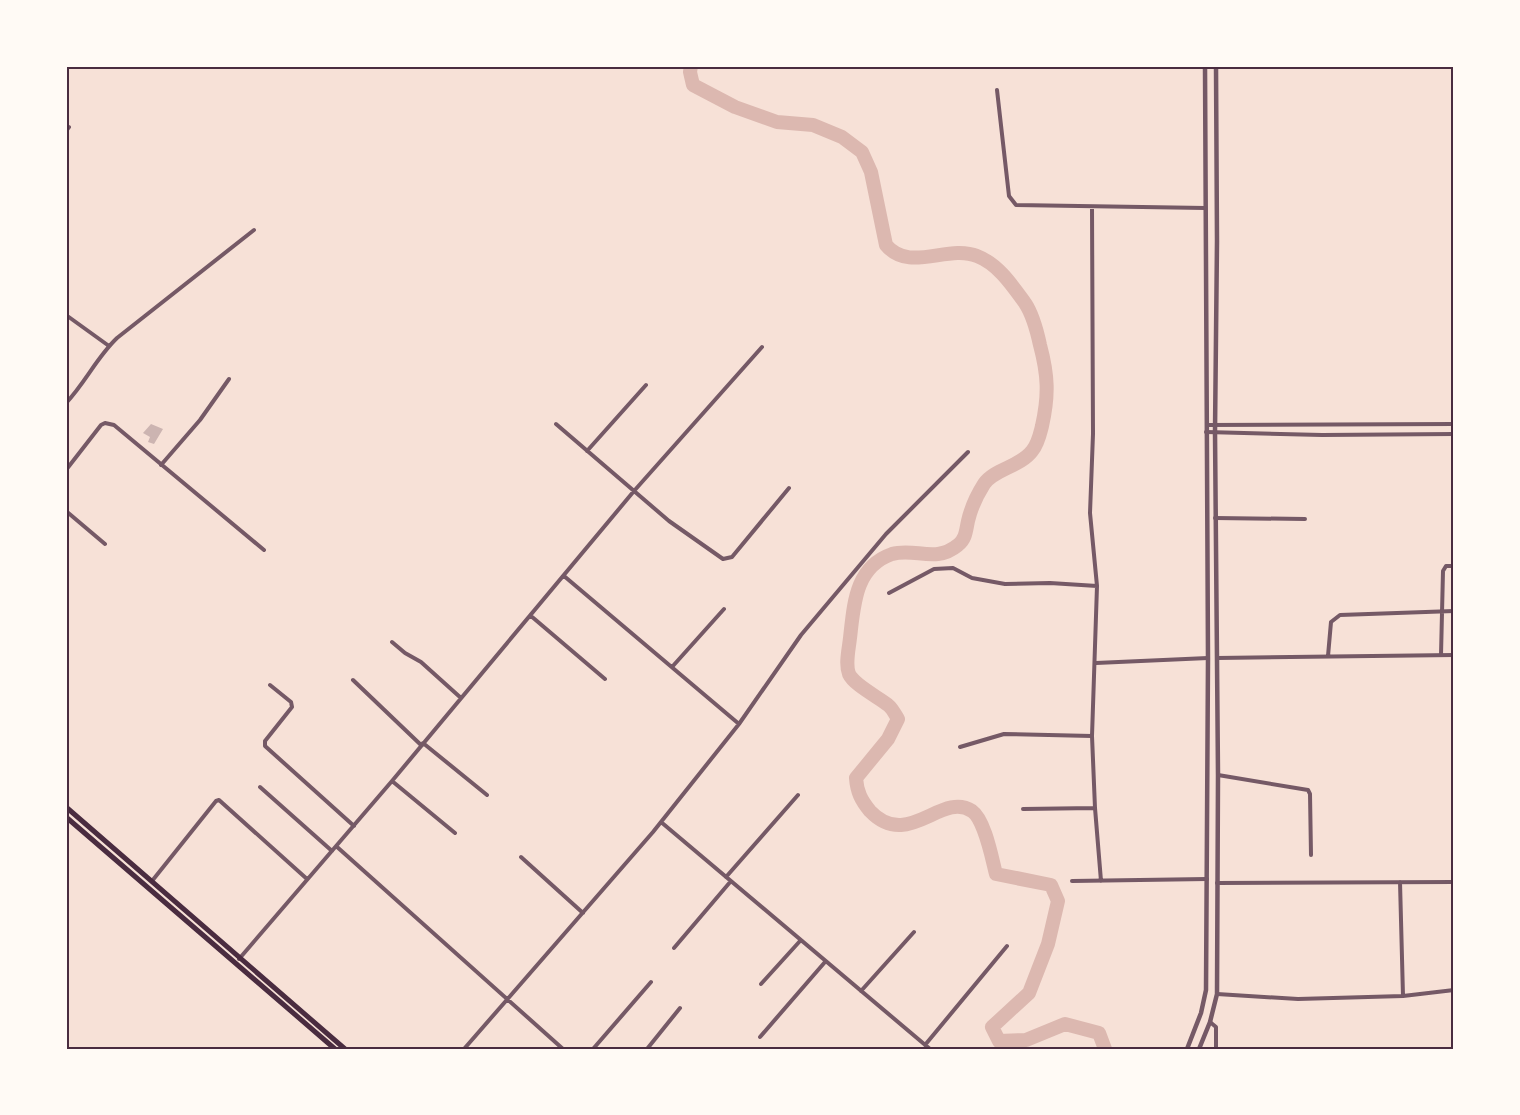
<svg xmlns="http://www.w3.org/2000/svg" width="1520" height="1115" viewBox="0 0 1520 1115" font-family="'Source Sans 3',sans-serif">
	<rect width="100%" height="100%" fill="#f7e1d7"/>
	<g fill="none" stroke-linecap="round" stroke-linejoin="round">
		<!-- river -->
		<path stroke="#dcb8b0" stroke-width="14" d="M691,66L690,72L693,85L735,107L777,122L813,125L842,137L862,152L871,172L886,245C909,273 948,244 977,256C998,264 1012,285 1025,303C1033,315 1037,331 1040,345C1048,375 1049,395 1042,426C1040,434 1038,444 1032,451C1020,467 994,469 984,484C977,495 971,508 968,521C966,530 966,539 958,545C935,564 915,547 892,554C855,567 854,604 850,638C849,648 845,664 849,674C854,685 878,697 888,705C892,708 895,714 898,719L888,739L856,778C857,792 861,800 870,811C908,851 941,791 972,811C985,820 992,859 996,874L1051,885L1058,901L1048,944L1029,993L992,1027L999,1041L1026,1040L1065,1024L1099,1033L1105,1049"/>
	</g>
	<!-- building -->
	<path fill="#ccb4b1" d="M151,424L163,429L154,444L148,442L150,437L143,433Z"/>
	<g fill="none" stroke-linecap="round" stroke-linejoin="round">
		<!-- minor -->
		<path stroke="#755966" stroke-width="4" d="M997,90L1009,196L1016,205L1205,208
			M66,131L69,127
			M1092,207L1093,434L1090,513L1097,586L1092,736L1095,808L1101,881
			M66,315L109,346
			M66,403C85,383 97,357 117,338L254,230
			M556,424L669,521L723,559L732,557L789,488
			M1207,425L1454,424
			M1206,432L1322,435L1454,434
			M587,451L646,385
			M161,465L200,420L229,379
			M66,470L101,425L105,423L114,425L264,550
			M66,511L105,544
			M1215,518L1305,519
			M564,576L739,724
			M889,593L934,569L953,568L972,578L1005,584L1050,583L1097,586
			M531,616L605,679
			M392,642L405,653L421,662L461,698
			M1441,655L1443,571L1446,566H1454
			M1328,656L1331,622L1340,615L1454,611
			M1217,658L1454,655
			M1096,663L1208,658
			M672,667L724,609
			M353,680L421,745
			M270,685L291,702L292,707L265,741V746L354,826
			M423,743L487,795
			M960,747L1004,734L1092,736
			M1218,775L1308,790L1310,794L1311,855
			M392,781L455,833
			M260,787L332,851
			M1023,809L1095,808
			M661,822L930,1049
			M336,846L563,1049
			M521,857L583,913
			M726,877L798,795
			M152,881L216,801L219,800L307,879
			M1072,881L1207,879
			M1400,882L1403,996
			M1217,883L1454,882
			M674,948L731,881
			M239,959L392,781L634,491L762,347
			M761,984L800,941
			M861,991L914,932
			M1217,994L1298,999L1403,996L1454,990
			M1210,1022L1216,1027V1049
			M760,1037L825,962
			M925,1045L1007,946
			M464,1049L653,832L739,724L801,635L886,534L968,452
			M593,1049L651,982
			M647,1049L680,1008"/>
		<!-- tertiary -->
		<path stroke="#755966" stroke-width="4.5" d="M1187,1049L1201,1013L1206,990L1208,658L1205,66
			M1199,1049L1210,1022L1217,994L1218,775L1215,432L1217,241L1216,66"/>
		<!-- secondary -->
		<path stroke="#4a2c40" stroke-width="5" d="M66,807L345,1049
			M66,817L335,1049"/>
	</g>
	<!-- border -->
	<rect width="1520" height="1115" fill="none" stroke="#fffaf5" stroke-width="135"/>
	<rect x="68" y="68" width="1384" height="980" fill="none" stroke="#4a2c40" stroke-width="2"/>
</svg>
